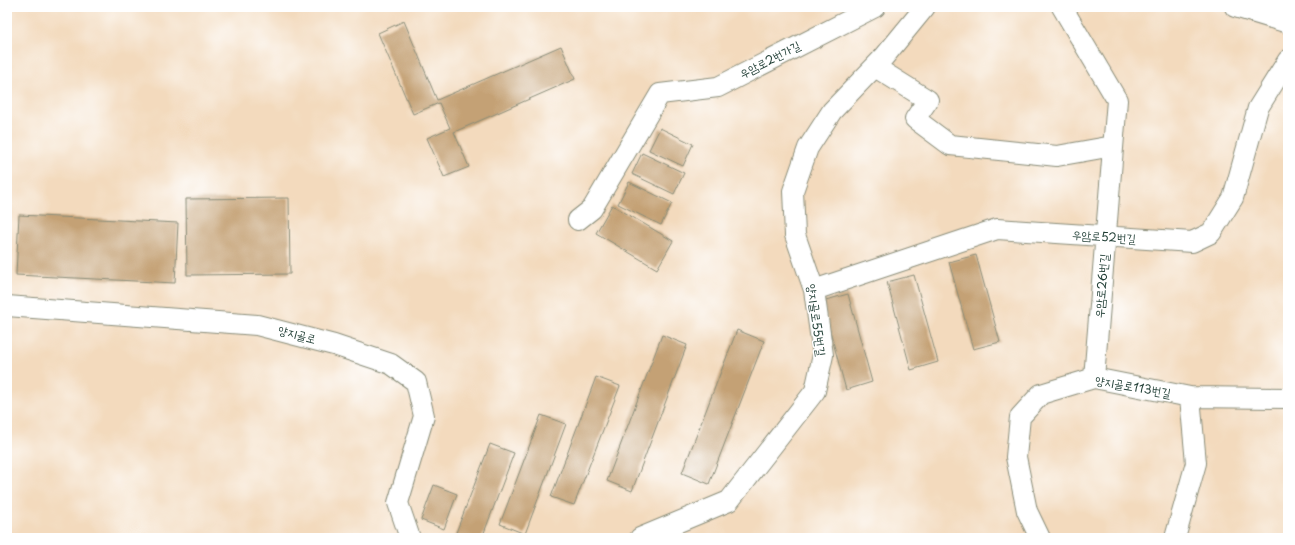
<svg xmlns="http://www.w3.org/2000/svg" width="1295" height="545" viewBox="0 0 1295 545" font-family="'Playpen Sans','Poor Story',sans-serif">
	<rect width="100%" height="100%" fill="#fff"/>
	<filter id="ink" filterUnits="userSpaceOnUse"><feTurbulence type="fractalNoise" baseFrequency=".025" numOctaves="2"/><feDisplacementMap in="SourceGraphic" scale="8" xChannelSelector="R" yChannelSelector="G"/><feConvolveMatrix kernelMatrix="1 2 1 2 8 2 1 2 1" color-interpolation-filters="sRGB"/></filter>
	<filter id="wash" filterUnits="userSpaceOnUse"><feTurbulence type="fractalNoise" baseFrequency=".012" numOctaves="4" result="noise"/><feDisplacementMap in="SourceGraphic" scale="16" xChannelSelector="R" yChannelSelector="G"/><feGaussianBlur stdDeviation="0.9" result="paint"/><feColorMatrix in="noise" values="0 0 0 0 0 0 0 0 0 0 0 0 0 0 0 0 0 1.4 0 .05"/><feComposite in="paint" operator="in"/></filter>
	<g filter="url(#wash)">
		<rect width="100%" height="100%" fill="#f3dabd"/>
		<g id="blocks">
			<!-- building -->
			<path fill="#c4a174" d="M404,21L437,100L561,46L575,79L454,132L469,167L444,177L427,138L450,128L439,103L413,114L378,33Z
				M660,128L693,144L683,166L649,150Z
				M642,153L684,173L674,194L632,174Z
				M629,182L672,203L661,225L618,204Z
				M289,198L290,274L187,275L186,199Z
				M612,205L673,241L657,269L596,233Z
				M19,215L178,223L175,283L16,275Z
				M976,255L1000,342L973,349L949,262Z
				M914,275L938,362L911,370L887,282Z
				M848,294L872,382L846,390L822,301Z
				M737,330L764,341L709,484L682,473Z
				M662,335L687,345L632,491L607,481Z
				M596,377L620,386L574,505L551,497Z
				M541,415L566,424L525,534L500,524Z
				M490,444L514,453L482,538H454Z
				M434,485L457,494L444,529L421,520Z"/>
		</g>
	</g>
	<g filter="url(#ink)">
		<use href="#blocks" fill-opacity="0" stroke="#898c78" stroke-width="1"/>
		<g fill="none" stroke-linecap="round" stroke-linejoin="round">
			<defs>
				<path id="minor" d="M1062,7L1117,100L1094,378
					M1235,7L1288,23
					M875,67L928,100L915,119L950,145L1057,156L1113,146
					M578,220L592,209L660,94L718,87L875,7
					M814,290L997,229L1192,242L1211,233L1233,198L1258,108L1288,60
					M7,306L257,325L334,345L391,364L416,382L424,416L398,503L410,538
					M640,538L729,501L815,391L823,355L814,290L795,235L793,191L808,148L832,111L884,57L925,7
					M1040,538L1027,511L1016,457L1020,417L1041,394L1094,378L1190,397L1288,398
					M1175,538L1196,463L1190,397"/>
			</defs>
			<!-- minor casing -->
			<use href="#minor" stroke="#898c78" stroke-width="22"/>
			<!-- minor -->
			<use href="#minor" stroke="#fff" stroke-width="20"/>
		</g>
	</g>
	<g text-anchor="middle" stroke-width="3" stroke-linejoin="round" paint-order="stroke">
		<!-- street labels -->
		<g font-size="12" fill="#1f3d34" stroke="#fff">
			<text transform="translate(770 60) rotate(-27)" y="4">우암로2번가길</text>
			<text transform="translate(1104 237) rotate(4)" y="4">우암로52번길</text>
			<text transform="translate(1102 286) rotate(-85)" y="4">우암로26번길</text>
			<text transform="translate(816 320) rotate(82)" y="4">양지골로55번길</text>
			<text transform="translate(297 335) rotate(15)" y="4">양지골로</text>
			<text transform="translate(1133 387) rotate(10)" y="4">양지골로113번길</text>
		</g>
	</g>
	<!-- margin -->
	<rect width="1295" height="545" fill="none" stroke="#fff" stroke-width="24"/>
</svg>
